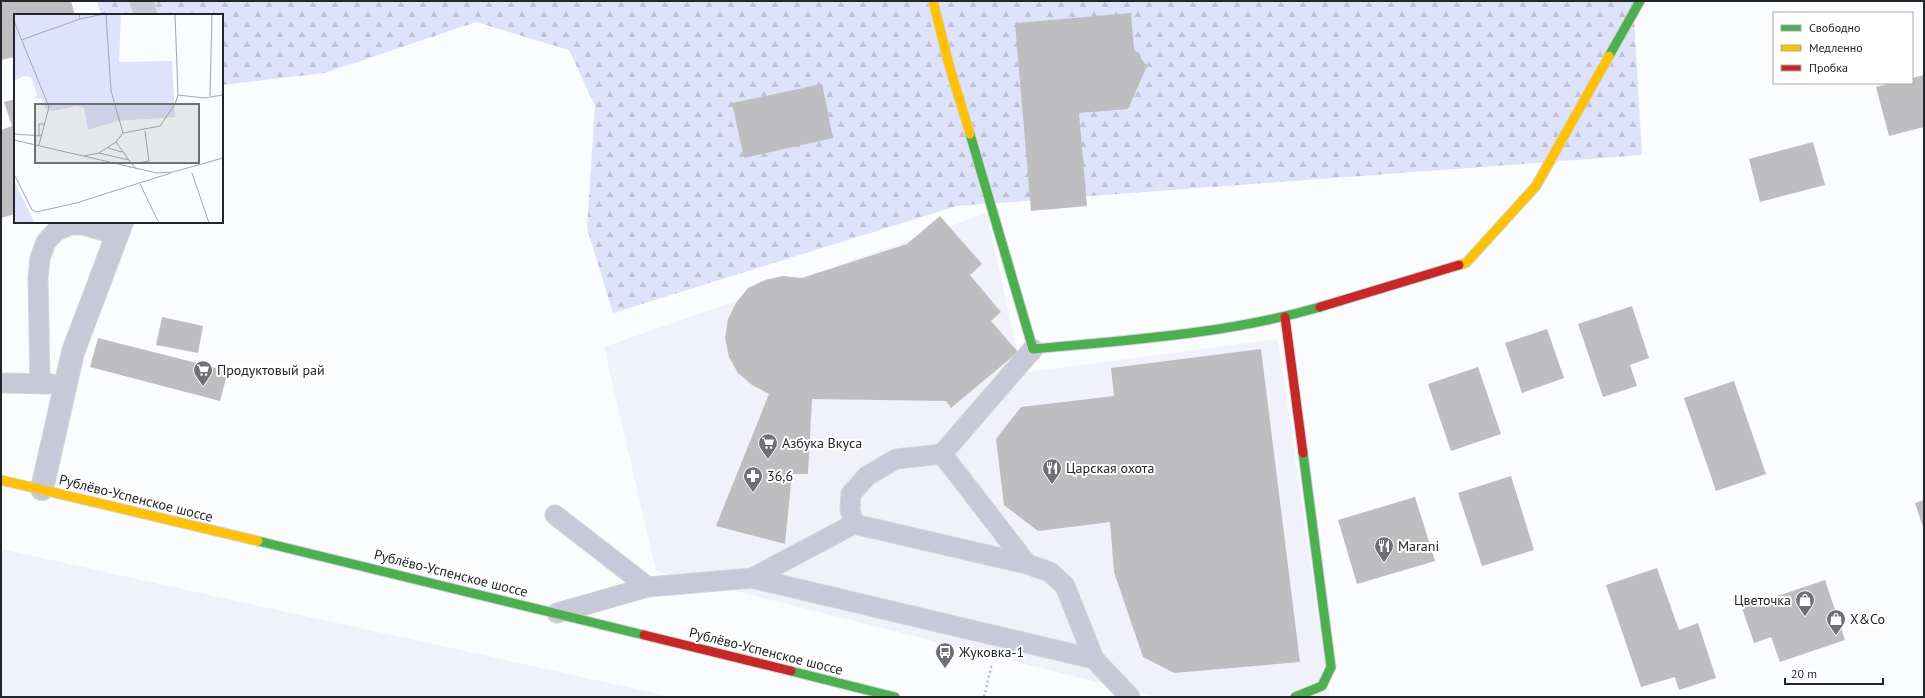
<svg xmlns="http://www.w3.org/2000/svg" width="1925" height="698" viewBox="0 0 1925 698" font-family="'PT Sans',sans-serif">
	<defs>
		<pattern id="forest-firs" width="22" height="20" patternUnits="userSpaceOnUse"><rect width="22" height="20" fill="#dfe2fb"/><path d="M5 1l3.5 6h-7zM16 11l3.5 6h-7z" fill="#bfc2d7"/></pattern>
	</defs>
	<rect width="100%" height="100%" fill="#fbfcfe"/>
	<!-- built -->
	<path fill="#f0f1fa" d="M987,213L1022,373L1278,339L1330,697H1156L656,571L604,347Z
		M1,549L673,697H1Z"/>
	<!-- forest -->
	<path fill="url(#forest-firs)" d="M97,1H1633L1642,155L957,206L613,313L587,228L595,106L569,50L476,22L325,73L222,85V15H101Z"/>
	<!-- building -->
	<path fill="#bebec1" d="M8,1H71L75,15H15V57L1,60V3Z
		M1131,13L1134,49L1147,66L1128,109L1079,113L1087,206L1031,211L1015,23Z
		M1924,75V127L1889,136L1876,87L1892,83H1912V78Z
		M822,84L833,138L744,158L732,103Z
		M15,99V214L1,218V130L12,126L4,102Z
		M1813,142L1825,185L1760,202L1749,159Z
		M940,216L982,264L970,275L1001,312L991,321L1018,352L951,408L946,401L812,399L808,474H792L785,544L716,526L769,394L752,385L738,373L729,357L725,338L728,319L736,303L748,288L765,280L783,276L802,278L907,244Z
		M1632,306L1649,358L1630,365L1637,386L1603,397L1578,324Z
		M162,317L203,326L198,353L156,345Z
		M1547,329L1564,378L1522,393L1505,343Z
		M98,338L228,371L220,401L90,367Z
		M1261,349L1300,662L1174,673L1143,657L1114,572L1110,522L1038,531L1004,505L996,439L1021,407L1114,396L1111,368Z
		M1478,367L1501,434L1451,451L1428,384Z
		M1734,381L1766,474L1716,491L1684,398Z
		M1511,476L1534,550L1482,566L1458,493Z
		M1415,497L1435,561L1357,584L1338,520Z
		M1924,500V530L1915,503Z
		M1657,568L1679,630L1698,623L1716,678L1679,690L1675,677L1641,687L1606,585Z
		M1825,580L1845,640L1780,662L1771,637L1754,643L1742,608Z"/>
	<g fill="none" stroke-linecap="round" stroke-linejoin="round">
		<defs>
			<path id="lane" d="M1,383L52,384
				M40,384L38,278L40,258L46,242L56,231L70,225H83L117,235
				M942,454L1027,564L1050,572L1065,586L1094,659
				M555,515L648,587
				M854,524L1027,564
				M752,578L854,524L850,510L851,494L867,476L896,459L942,454L1033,349
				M557,613L648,587L752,578L1094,659L1130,697"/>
			<path id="street" d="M141,1L146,15
				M42,489L73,352L122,222"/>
			<path id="fast" d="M1609,56L1640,1
				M970,134L1033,349C1129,340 1227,334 1320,307
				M258,541L644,635
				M791,671L895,697
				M1295,697L1322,686L1331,667L1303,453"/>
			<path id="slow" d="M933,1L949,65L970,134
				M1459,265L1466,263L1536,186L1609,56
				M1,480L258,541"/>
			<path id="jam" d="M1320,307L1459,265
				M1285,317L1303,453
				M644,635L791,671"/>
		</defs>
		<!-- lane casing -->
		<use href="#lane" stroke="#d5d5d7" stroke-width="21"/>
		<!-- street casing -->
		<use href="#street" stroke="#d5d5d7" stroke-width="24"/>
		<!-- fast casing -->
		<use href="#fast" stroke="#d5d5d7" stroke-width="11"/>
		<!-- slow casing -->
		<use href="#slow" stroke="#d5d5d7" stroke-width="11"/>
		<!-- jam casing -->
		<use href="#jam" stroke="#d5d5d7" stroke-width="11"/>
		<!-- path -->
		<path stroke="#bcbdc8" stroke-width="2.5" stroke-dasharray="2 3" stroke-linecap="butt" d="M984,697L992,663"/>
		<!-- lane -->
		<use href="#lane" stroke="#c7c9d9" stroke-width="19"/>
		<!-- street -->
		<use href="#street" stroke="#c7c9d9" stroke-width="22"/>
		<!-- fast -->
		<use href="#fast" stroke="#4caf50" stroke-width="9"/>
		<!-- slow -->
		<use href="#slow" stroke="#ffc107" stroke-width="9"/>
		<!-- jam -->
		<use href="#jam" stroke="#c62828" stroke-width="9"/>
	</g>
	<!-- icons -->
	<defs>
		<symbol id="supermarket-pin" viewBox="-11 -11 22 30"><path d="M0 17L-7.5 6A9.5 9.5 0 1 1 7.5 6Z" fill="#6f7074" stroke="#fff"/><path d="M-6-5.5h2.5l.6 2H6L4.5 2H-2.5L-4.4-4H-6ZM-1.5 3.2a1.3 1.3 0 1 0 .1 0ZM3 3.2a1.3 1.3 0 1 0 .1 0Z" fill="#fff"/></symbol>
		<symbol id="restaurant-pin" viewBox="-11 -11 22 30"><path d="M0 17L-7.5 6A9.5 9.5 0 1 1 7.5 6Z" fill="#6f7074" stroke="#fff"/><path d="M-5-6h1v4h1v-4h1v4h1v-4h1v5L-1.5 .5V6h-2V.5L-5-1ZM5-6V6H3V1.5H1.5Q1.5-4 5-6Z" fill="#fff"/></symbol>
		<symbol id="pharmacy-pin" viewBox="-11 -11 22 30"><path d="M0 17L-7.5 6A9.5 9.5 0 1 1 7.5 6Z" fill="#6f7074" stroke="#fff"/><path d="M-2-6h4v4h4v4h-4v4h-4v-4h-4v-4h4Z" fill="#fff"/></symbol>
		<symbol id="shop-pin" viewBox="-11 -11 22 30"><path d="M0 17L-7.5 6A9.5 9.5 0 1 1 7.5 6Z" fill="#6f7074" stroke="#fff"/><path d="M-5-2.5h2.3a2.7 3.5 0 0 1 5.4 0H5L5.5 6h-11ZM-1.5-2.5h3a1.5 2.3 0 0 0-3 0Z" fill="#fff"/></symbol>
		<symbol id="bus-pin" viewBox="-11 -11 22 30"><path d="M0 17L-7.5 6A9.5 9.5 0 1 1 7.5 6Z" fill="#6f7074" stroke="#fff"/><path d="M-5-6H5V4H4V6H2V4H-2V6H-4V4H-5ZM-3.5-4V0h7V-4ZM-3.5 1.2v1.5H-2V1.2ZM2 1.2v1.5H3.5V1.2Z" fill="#fff"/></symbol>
	</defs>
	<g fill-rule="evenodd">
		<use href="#supermarket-pin" x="192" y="359" width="22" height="30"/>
		<use href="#supermarket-pin" x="757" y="432" width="22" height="30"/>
		<use href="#restaurant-pin" x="1041" y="457" width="22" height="30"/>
		<use href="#pharmacy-pin" x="742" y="465" width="22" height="30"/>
		<use href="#restaurant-pin" x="1373" y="535" width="22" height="30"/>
		<use href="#shop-pin" x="1794" y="589" width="22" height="30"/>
		<use href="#shop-pin" x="1825" y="608" width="22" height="30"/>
		<use href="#bus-pin" x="934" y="641" width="22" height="30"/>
	</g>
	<g text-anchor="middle" stroke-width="4" stroke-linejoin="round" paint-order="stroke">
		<!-- poi labels -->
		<g font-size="14" fill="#242529" stroke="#fff" text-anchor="start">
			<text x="217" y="375">Продуктовый рай</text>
			<text x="782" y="448">Азбука Вкуса</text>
			<text x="1066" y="473">Царская охота</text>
			<text x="767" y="481">36,6</text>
			<text x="1398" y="551">Marani</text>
			<text x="1791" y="605" text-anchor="end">Цветочка</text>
			<text x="1850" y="624">X&amp;Co</text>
			<text x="959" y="657">Жуковка-1</text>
		</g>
		<!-- street labels -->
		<g font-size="14" fill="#242529" stroke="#fff">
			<text transform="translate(136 498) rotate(14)" y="5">Рублёво-Успенское шоссе</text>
			<text transform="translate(451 573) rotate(14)" y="5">Рублёво-Успенское шоссе</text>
			<text transform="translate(766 651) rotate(14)" y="5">Рублёво-Успенское шоссе</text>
		</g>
	</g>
	<!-- overview -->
	<g transform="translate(14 14)">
		<rect width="209" height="209" fill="#fbfcfe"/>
		<path d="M0,0H107L105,48L158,47L161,103L103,107L74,116L70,94L62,92L39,97L31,94L28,85L20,84L23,81L17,63L10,62L0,67ZM0,167L21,209H0Z" fill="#dfe2fb"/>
		<path fill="none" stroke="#a5a6a9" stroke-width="1" d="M92,0L97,77L109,119M66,5L90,0M0,7L35,93L25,131M7,26L66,5L65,0M164,81L190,84L209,81M196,82L198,0M0,120L27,122M25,122V110H31M0,126L143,159L159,158L209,144M102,128L115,146M94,134L108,138M85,139L102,128L109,119L146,112L161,90L164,81L161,0M70,142L85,139L115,146L122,155M118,150L135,147L131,117M178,159L195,209M0,160L18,196L22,198L62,189L157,159M126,170L145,209"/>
		<path fill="#6f7074" fill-opacity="0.15" stroke="#6f7074" stroke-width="2" d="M21,90H185V149H21Z"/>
		<rect width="209" height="209" fill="none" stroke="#242529" stroke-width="2"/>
	</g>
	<!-- border -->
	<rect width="1925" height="698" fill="none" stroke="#242529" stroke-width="4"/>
	<!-- legend -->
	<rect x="1773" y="12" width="140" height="72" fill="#ffffff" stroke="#a7a8a9"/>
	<rect x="1781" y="25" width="20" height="6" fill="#4caf50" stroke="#a7a8a9"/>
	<text x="1809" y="32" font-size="12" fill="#242529">Свободно</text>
	<rect x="1781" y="45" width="20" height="6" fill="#ffc107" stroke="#a7a8a9"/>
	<text x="1809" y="52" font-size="12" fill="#242529">Медленно</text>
	<rect x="1781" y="65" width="20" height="6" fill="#c62828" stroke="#a7a8a9"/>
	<text x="1809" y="72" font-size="12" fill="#242529">Пробка</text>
	<!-- scale -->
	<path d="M1785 678v6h98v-6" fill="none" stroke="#242529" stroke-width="2"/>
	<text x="1791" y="678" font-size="12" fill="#242529" stroke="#ffffff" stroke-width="3" paint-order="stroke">20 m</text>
</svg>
